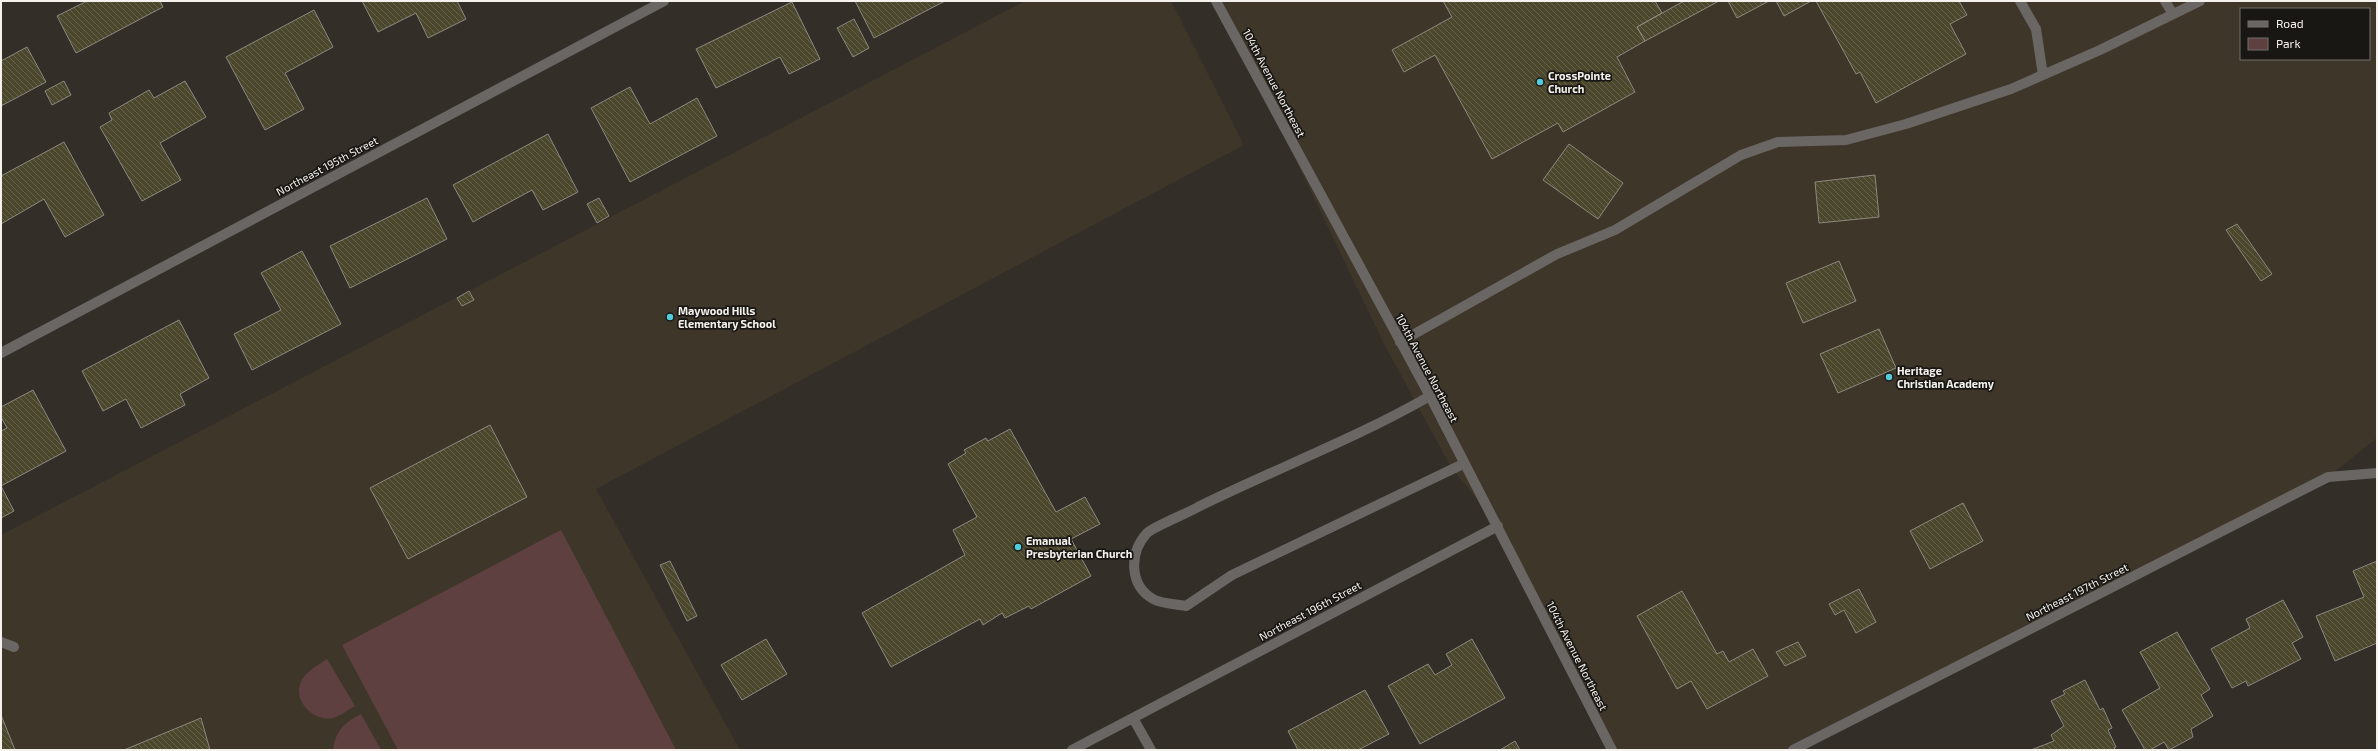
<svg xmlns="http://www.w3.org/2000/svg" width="2378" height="751" viewBox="0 0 2378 751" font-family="'Exo 2',sans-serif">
	<defs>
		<pattern id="building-back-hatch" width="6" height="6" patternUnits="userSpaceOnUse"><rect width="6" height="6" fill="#4b472c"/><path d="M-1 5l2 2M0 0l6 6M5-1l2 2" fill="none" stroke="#66624b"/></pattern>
	</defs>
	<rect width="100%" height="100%" fill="#332e28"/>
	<!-- built -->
	<path fill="#3f362a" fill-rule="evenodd" d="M1025,1H1171L1244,145L596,489L740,750H1V535Z
		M1216,1H2377V438L2328,477L1793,750H1612L1498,526L1451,467L1384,344L1257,79ZM2241,9H2369V59H2241Z"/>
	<!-- park -->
	<path fill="#5e4040" d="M561,530L676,750H398L342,645Z
		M327,659L355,706C348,710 340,716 333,718C315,722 294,703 300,684C304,672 317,666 327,659Z
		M361,714L381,750H333C336,730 344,723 361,714Z"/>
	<!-- building -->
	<path fill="url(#building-back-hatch)" stroke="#8a8980" d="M87,1H160L163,7L76,53L57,16Z
		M362,1H457L466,19L428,38L416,13L378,32Z
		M855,1H945L874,38Z
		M1443,1H1655L1662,13L1637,27L1645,41L1617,57L1635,92L1563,132L1558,123L1492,159L1435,55L1404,72L1392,50L1452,17Z
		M1684,1H1719L1645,41L1637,27Z
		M1728,1H1769L1737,18Z
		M1776,1H1811L1784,16Z
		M1816,1H1959L1967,15L1950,24L1966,54L1876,103L1860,72L1856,74Z
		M792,2L820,59L789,74L780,57L716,88L696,49Z
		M314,10L333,47L285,73L304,109L265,130L226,57Z
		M854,19L869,48L853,57L837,28Z
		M27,47L46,82L1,106V61Z
		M64,81L71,95L52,105L45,91Z
		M185,81L206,117L160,143L181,180L142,201L100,127L112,120L109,113L149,90L154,98Z
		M630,87L650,124L697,98L717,136L630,182L591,108Z
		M548,134L578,192L543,210L532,190L473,222L453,185Z
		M64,142L104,215L65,237L44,199L1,224V176Z
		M1569,144L1623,183L1598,219L1543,180Z
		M1875,175L1879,217L1819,223L1815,182Z
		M427,198L447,239L350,288L330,246Z
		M599,198L609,216L597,223L587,204Z
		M2237,224L2272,274L2261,281L2226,230Z
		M302,251L341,324L252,370L234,334L281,310L261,273Z
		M1839,261L1856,301L1803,323L1786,283Z
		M469,291L474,300L462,306L457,298Z
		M179,320L209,378L180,394L185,405L141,428L126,399L103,411L82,371Z
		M1879,329L1896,368L1838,393L1820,354Z
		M33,390L66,451L1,486V431L7,428L1,417V407Z
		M490,425L527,497L408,559L370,488Z
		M1010,429L1056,512L1085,497L1100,524L1071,539L1091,576L1031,609L1029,606L1005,618L1002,613L983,625L980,619L891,667L862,613L965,555L953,530L977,517L948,464L966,453L964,450L986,438L988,441Z
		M1,486L14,511L1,518Z
		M1963,503L1983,541L1930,569L1910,531Z
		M670,561L697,616L687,621L660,565Z
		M2377,561V643L2335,661L2316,616L2364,597L2353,571Z
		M1859,589L1876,622L1856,633L1844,610L1835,615L1829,604Z
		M1682,591L1717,654L1723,651L1729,662L1753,649L1768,676L1707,709L1691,681L1677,689L1637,616Z
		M2283,600L2303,637L2292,643L2301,659L2248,686L2246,681L2232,688L2211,649L2250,628L2246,619Z
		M2177,632L2210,689L2201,695L2213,716L2191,729L2193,737L2169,750L2164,742L2150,750H2145L2122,710L2160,688L2140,652Z
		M766,639L787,674L742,700L721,665Z
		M1472,639L1505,698L1420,744L1388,686L1428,664L1435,675L1452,665L1446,654Z
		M1798,642L1806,656L1785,666L1776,652Z
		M2085,680L2100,710L2103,708L2112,728L2108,730L2116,747L2114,748L2115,750H2031L2054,741L2051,735L2064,726L2051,701L2065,694L2063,691Z
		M1365,690L1389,734L1358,750H1298L1288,731Z
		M1,715L15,750H1Z
		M201,718L210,750H124Z
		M1515,741L1520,750H1500Z"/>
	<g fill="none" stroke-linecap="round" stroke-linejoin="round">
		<!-- service -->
		<path stroke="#6a6664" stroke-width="10" d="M2020,1L2036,29L2043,75
			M2165,1L2173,14
			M1400,342L1557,254L1615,230L1741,155L1778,142L1846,140L1906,124L2011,89L2100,50L2200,1
			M1430,396C1355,439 1275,469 1198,507C1188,513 1153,527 1147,533C1129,553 1129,585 1153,599C1162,604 1176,604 1186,606L1232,575L1463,464
			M1,642L14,647"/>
		<!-- minor -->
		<path stroke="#6a6664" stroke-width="10" d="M1216,1L1430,396L1612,750
			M1,353L664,1
			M1133,718L1151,750
			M1072,750L1498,526
			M1793,750L2328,477L2377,473"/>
	</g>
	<!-- markers -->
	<g fill="#53cbdb" stroke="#191714" stroke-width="1.5">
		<circle cx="1540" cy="82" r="4"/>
		<circle cx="670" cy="317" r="4"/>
		<circle cx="1889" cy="377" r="4"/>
		<circle cx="1018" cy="547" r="4"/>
	</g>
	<g text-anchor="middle" stroke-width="3.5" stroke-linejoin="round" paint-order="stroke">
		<!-- poi labels -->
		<g font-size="11" font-weight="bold" fill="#f5f2ed" stroke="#191714" text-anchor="start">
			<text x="1548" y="80">CrossPointe<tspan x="1548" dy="13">Church</tspan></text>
			<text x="678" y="315">Maywood Hills<tspan x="678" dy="13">Elementary School</tspan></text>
			<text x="1897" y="375">Heritage<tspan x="1897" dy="13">Christian Academy</tspan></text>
			<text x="1026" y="545">Emanual<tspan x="1026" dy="13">Presbyterian Church</tspan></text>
		</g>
		<!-- street labels -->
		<g font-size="11" fill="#f5f2ed" stroke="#191714">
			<text transform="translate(1274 83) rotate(62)" y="4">104th Avenue Northeast</text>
			<text transform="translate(327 166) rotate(-28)" y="4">Northeast 195th Street</text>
			<text transform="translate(1427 368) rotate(62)" y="4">104th Avenue Northeast</text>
			<text transform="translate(2077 592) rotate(-27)" y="4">Northeast 197th Street</text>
			<text transform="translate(1310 611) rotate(-28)" y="4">Northeast 196th Street</text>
			<text transform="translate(1577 656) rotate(63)" y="4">104th Avenue Northeast</text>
		</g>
	</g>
	<!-- border -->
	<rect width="2378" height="751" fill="none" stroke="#f5f2ed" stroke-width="4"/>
	<!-- legend -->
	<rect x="2240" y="8" width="130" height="52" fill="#191714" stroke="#716f6b"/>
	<rect x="2248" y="21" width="20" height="6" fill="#6a6664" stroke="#716f6b"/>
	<text x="2276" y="28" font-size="12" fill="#f5f2ed">Road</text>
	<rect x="2248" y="38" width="20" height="12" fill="#5e4040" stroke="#716f6b"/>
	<text x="2276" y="48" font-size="12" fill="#f5f2ed">Park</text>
</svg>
